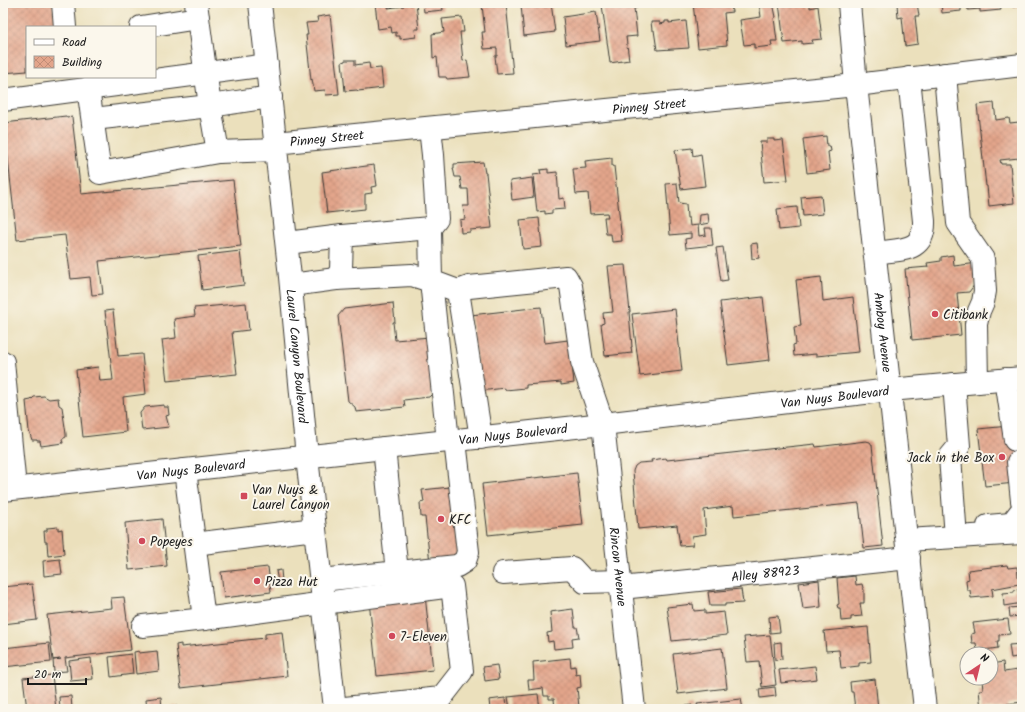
<svg xmlns="http://www.w3.org/2000/svg" width="1025" height="712" viewBox="0 0 1025 712" font-family="Kalam,sans-serif">
	<defs>
		<pattern id="building-cross-hatch" width="8" height="8" patternUnits="userSpaceOnUse"><rect width="8" height="8" fill="#e3a58b"/><path d="M0 0l8 8M0 8l8-8" fill="none" stroke="#c28d77"/></pattern>
	</defs>
	<rect width="100%" height="100%" fill="#fbf7ec"/>
	<filter id="ink" filterUnits="userSpaceOnUse"><feTurbulence type="fractalNoise" baseFrequency=".025" numOctaves="2"/><feDisplacementMap in="SourceGraphic" scale="8" xChannelSelector="R" yChannelSelector="G"/><feConvolveMatrix kernelMatrix="1 2 1 2 8 2 1 2 1" color-interpolation-filters="sRGB"/></filter>
	<filter id="wash" filterUnits="userSpaceOnUse"><feTurbulence type="fractalNoise" baseFrequency=".012" numOctaves="4" result="noise"/><feDisplacementMap in="SourceGraphic" scale="16" xChannelSelector="R" yChannelSelector="G"/><feGaussianBlur stdDeviation="0.9" result="paint"/><feColorMatrix in="noise" values="0 0 0 0 0 0 0 0 0 0 0 0 0 0 0 0 0 1.4 0 .05"/><feComposite in="paint" operator="in"/></filter>
	<g filter="url(#wash)">
		<rect width="100%" height="100%" fill="#ebe0bc"/>
		<g id="blocks">
			<!-- building -->
			<path fill="url(#building-cross-hatch)" d="M3,3H53L56,27H27V71L3,73Z
				M375,3H389L388,8L404,6L403,3H410V5L416,4L419,29H415L416,37L400,39V36H396V32L392,33L391,27L378,29Z
				M423,3H442L443,10L424,12Z
				M506,3L513,73L497,74L495,56H497V48L484,49L482,32H485L482,5Z
				M531,3H551L555,32L524,36L521,5L531,4Z
				M615,3L616,8H621V3H636L637,8H634L637,36L626,37L629,60L610,63L602,5Z
				M693,3H731L732,12L724,13L727,45L698,48Z
				M759,3H773L776,17L774,18L777,41H771L772,46L754,48V44L744,45L740,20L761,17Z
				M779,3H798L799,5L810,4V8L818,6L822,39L812,40L813,43L802,44V41L784,43Z
				M897,3H917L919,16H915L918,44L905,46L902,17L898,18Z
				M941,3H961V11L942,13Z
				M967,3H1000L1001,10L980,12V9L968,10Z
				M1013,3H1022V6L1013,7Z
				M596,12L600,41L566,45L563,17Z
				M330,15L339,94L326,95L325,90L314,91L312,79L311,80L306,35H308L306,23L318,22L317,17Z
				M462,17L464,32H460L463,61L467,60L470,77L447,79L446,77H439L437,57L433,58L432,34L444,32L442,19Z
				M665,21H669V23L686,21L689,48L657,50L654,30H652L651,22H660V24L665,23Z
				M345,60H355V65L369,63L370,69L381,68L383,88L358,91L357,90L345,91L342,62L345,61Z
				M994,103L996,120L1009,118L1010,123L1019,122L1022,160H1020L1019,158L1000,160L1001,164H1010L1014,203L989,206L987,186H986L977,105Z
				M66,116L67,118L72,117L81,194L233,180L241,246L99,261L103,294L92,295L90,277L71,279L65,235L17,240L4,123Z
				M826,136L827,146H830L831,151L828,152L830,170L807,173L803,139Z
				M767,139H774V141L783,140L788,180L764,182L760,142H767Z
				M692,148L693,156L701,154L705,186L681,189L675,150Z
				M612,158V166H614L622,241L612,242L611,234H606L604,217H608L607,213L590,214L588,193L576,194L573,169L586,168L585,161Z
				M483,162L485,173H486L492,228L470,230V232L461,233L460,220L465,219L463,206H469L468,189H462L460,177H455L453,168H454V164Z
				M374,165L377,186L371,187L372,193L365,194V209L327,213L322,172Z
				M548,169V173L557,172L559,199L564,198L565,209L552,210V213L545,214V211L537,212L533,175L541,174L540,170Z
				M532,178L534,197L512,200L510,181Z
				M677,183L679,203L686,204L687,218H689L690,226L698,225L699,236L706,235L705,228H711L713,245L686,248L685,239L691,238V233L670,235L666,184Z
				M821,195L823,214L803,216L801,197Z
				M797,207L799,228L779,230L777,209Z
				M708,214L709,223L699,225L700,215Z
				M539,218L542,247L523,249L520,220Z
				M757,243L759,258L752,259L751,244Z
				M723,247L728,280L721,281L716,248Z
				M240,251L244,285L202,290L198,256Z
				M953,255L954,266L978,263L975,284L969,292L957,293L961,335L912,340L905,269L928,267L927,263L941,261V257Z
				M625,265L630,312H629L632,347H631L632,353L605,356L601,324L604,323L603,313L613,312L608,266Z
				M821,277L823,301L853,297L859,352L816,356V354L794,356L793,345L796,344L794,327L801,326L796,280Z
				M763,297L770,360L728,365L720,302Z
				M246,303L249,330L232,332L237,374L167,381L162,340L176,338L174,319L195,316L194,308Z
				M393,303L395,322H393L395,340L430,337L432,394L429,397L404,400L405,407L356,412L355,407L348,401L338,316L344,309Z
				M541,307L545,343L568,340L569,347H570L574,383L561,385V382L550,383L526,385V388L505,390V388L480,391L471,315Z
				M675,309L682,371L640,376L632,314Z
				M113,310L118,356L142,354L146,394L123,397L126,432L83,437L76,370L98,367L100,381L113,380L105,311Z
				M44,396L49,399L58,398L59,405L62,407L66,434V437L62,439L63,443L41,446L40,441H37V440H32L29,431L26,401L31,400L34,397Z
				M164,405V407H168L169,415L166,416L169,427L142,430L140,413L145,407Z
				M1009,426L1020,439L1022,453L1015,483L985,486L978,429Z
				M866,441L870,442L872,445L883,546L864,548L859,503L734,516L733,506L704,510L706,534L692,536L693,545L680,546L677,525L638,529L633,471L635,466L639,463L652,462L651,460L666,458L667,460L815,444L816,447Z
				M577,473L583,525L488,535L482,484Z
				M450,487L458,560L430,563L425,517H421L420,503L424,502L422,490Z
				M162,519L167,566L129,570L125,523Z
				M58,527V530L62,529L64,554L48,556L47,542H45L44,531H47V528Z
				M60,559L62,574L44,576L43,561Z
				M1007,565L1008,568L1017,567L1019,584L992,589L993,596L971,598L970,590H967L966,580L969,579L968,570Z
				M268,567L271,592L224,598L221,572Z
				M281,570L282,581L278,582L276,571Z
				M855,576L856,585L862,584L863,588L864,590V603H860L862,616L851,617V620L841,621L840,608H838L837,605L839,604L837,578Z
				M819,580L821,607L803,609L799,583Z
				M32,584L37,620L3,624V587Z
				M741,589L743,603L725,604V606H710L708,592Z
				M1018,589V592L1022,591V603L1004,606L1003,593L1014,592V590Z
				M425,595L433,670L377,676L369,601Z
				M124,597L131,650L65,658L67,671L54,672L53,660L61,659L53,660L47,615L112,608L111,598Z
				M693,604L694,611L705,610V614L724,612L727,635L672,641L667,607Z
				M1020,607L1021,616L1010,617L1009,608Z
				M573,609L575,627H577L579,637L572,638L573,647L554,649L553,641L548,642L547,633L552,632L550,612Z
				M778,616L780,632L770,633L769,617Z
				M1008,619L1010,634L999,635V641H997L998,648L977,651L976,643H972L971,634L975,633L973,623Z
				M868,627L871,662L859,663V666L841,668L839,650L826,651L824,631Z
				M282,632L287,676L181,688L176,645L181,644V647L265,638V634Z
				M770,635L776,685L762,687L759,661L747,662L744,637Z
				M781,642L782,659L775,660L774,643Z
				M49,643L51,662L3,667V648Z
				M1022,644V656L1011,658L1009,645Z
				M722,648L727,688L678,694L673,654Z
				M139,651V653L157,651L159,671L136,674L134,652Z
				M131,654L133,674L111,677L109,657Z
				M91,658L93,679L71,681L69,661Z
				M570,658L571,667L575,666L576,675L580,674L581,687L577,688L579,707L555,709L554,699H549V696H544L543,688L529,690L528,680H534L533,662Z
				M1003,662L1004,672L1018,670L1020,684H1022V702L1007,704L1008,708L981,709L979,690H983L982,680H985V678H991V664Z
				M497,665L499,679L485,681L483,667Z
				M815,666L817,679L781,683L779,670Z
				M52,675L56,709H27L23,678Z
				M875,679L878,709H855L853,692H851L850,682Z
				M775,687L776,696L760,698L759,689Z
				M538,694L540,709H510L508,697Z
				M71,696L72,709H60L59,697Z
				M161,697L162,708L177,706V709H147L146,699Z
				M505,698L506,709H490L489,700Z
				M741,699L743,709H687L686,706L692,705V708L698,707L697,704Z"/>
		</g>
	</g>
	<g filter="url(#ink)">
		<use href="#blocks" fill-opacity="0" stroke="#3b3934" stroke-width="1"/>
		<g fill="none" stroke-linecap="round" stroke-linejoin="round">
			<defs>
				<g id="minor">
					<path d="M63,3L65,27"/>
					<path d="M196,3L210,106L271,97"/>
					<path id="s1" d="M849,3L856,85L925,709"/>
					<path d="M141,27L198,18"/>
					<path d="M945,74L958,223L983,259L985,291L983,302L979,311L976,324L977,382"/>
					<path d="M88,88L100,173L218,152L276,150"/>
					<path d="M3,100L267,65"/>
					<path d="M93,119L210,106L218,152"/>
					<path d="M430,128L433,155L437,219L430,228L342,236L341,270L336,279L412,275L431,281L448,441"/>
					<path id="s2" d="M275,143L856,85L1022,65"/>
					<path id="s3" d="M430,228L431,281L458,291L469,287L566,277L571,286L582,362L603,424L634,709"/>
					<path d="M287,243L342,236"/>
					<path d="M875,253C900,249 925,253 924,221L909,78"/>
					<path d="M291,285L336,279"/>
					<path d="M458,291L481,438"/>
					<path d="M3,362L15,488"/>
					<path d="M1006,379L1015,440"/>
					<path d="M954,384L959,446L950,457L956,537"/>
					<path d="M384,448L397,572"/>
					<path d="M1018,462L1022,501"/>
					<path d="M185,470L204,619L452,586L462,671L441,698L335,709"/>
					<path d="M988,526L1011,524L1022,510"/>
					<path d="M907,540L1022,533"/>
					<path d="M194,544L315,529"/>
					<path d="M503,573L572,568L585,582L621,581"/>
					<path d="M321,580L457,566L465,561L468,552L455,441"/>
					<path id="s4" d="M621,588L909,558"/>
					<path d="M143,626L204,619"/>
				</g>
				<g id="major">
					<path id="s5" d="M260,3L290,277L307,457L335,709"/>
					<path id="s6" d="M3,490L603,424L890,390L1022,378"/>
				</g>
			</defs>
			<!-- minor casing -->
			<use href="#minor" stroke="#3b3934" stroke-width="24"/>
			<!-- major casing -->
			<use href="#major" stroke="#3b3934" stroke-width="24"/>
			<!-- minor -->
			<use href="#minor" stroke="#fff" stroke-width="22"/>
			<!-- major -->
			<use href="#major" stroke="#fff" stroke-width="22"/>
		</g>
	</g>
	<!-- markers -->
	<g fill="#d1495b" stroke="#fbf7ec" stroke-width="1.5">
		<circle cx="935" cy="314" r="4"/>
		<circle cx="1002" cy="457" r="4"/>
		<rect x="240" y="492" width="8" height="8" rx="2"/>
		<circle cx="441" cy="519" r="4"/>
		<circle cx="142" cy="541" r="4"/>
		<circle cx="257" cy="581" r="4"/>
		<circle cx="392" cy="636" r="4"/>
	</g>
	<g text-anchor="middle" stroke-width="4" stroke-linejoin="round" paint-order="stroke">
		<!-- street labels -->
		<g font-size="13" fill="#1c1c1c" stroke="#fbf7ec">
			<text dy="5" stroke="none"><textPath href="#s2" startOffset="376">Pinney Street</textPath></text>
			<text dy="5" stroke="none"><textPath href="#s2" startOffset="52">Pinney Street</textPath></text>
			<text dy="5" stroke="none"><textPath href="#s1" startOffset="331">Amboy Avenue</textPath></text>
			<text dy="5" stroke="none"><textPath href="#s5" startOffset="355">Laurel Canyon Boulevard</textPath></text>
			<text dy="5" stroke="none"><textPath href="#s6" startOffset="837">Van Nuys Boulevard</textPath></text>
			<text dy="5" stroke="none"><textPath href="#s6" startOffset="513">Van Nuys Boulevard</textPath></text>
			<text dy="5" stroke="none"><textPath href="#s6" startOffset="189">Van Nuys Boulevard</textPath></text>
			<text dy="5" stroke="none"><textPath href="#s3" startOffset="487">Rincon Avenue</textPath></text>
			<text dy="5" stroke="none"><textPath href="#s4" startOffset="145">Alley 88923</textPath></text>
		</g>
		<!-- poi labels -->
		<g font-size="13" fill="#1c1c1c" stroke="#fbf7ec" text-anchor="start">
			<text x="943" y="319">Citibank</text>
			<text x="994" y="462" text-anchor="end">Jack in the Box</text>
			<text x="252" y="494">Van Nuys &amp;<tspan x="252" dy="15">Laurel Canyon</tspan></text>
			<text x="449" y="524">KFC</text>
			<text x="150" y="546">Popeyes</text>
			<text x="265" y="586">Pizza Hut</text>
			<text x="400" y="641">7-Eleven</text>
		</g>
	</g>
	<!-- margin -->
	<rect width="1025" height="712" fill="none" stroke="#fbf7ec" stroke-width="16"/>
	<!-- legend -->
	<rect x="26" y="26" width="130" height="52" fill="#fbf7ec" stroke="#a29f99"/>
	<rect x="34" y="39" width="20" height="6" fill="#ffffff" stroke="#a29f99"/>
	<text x="62" y="46" font-size="12" fill="#1c1c1c">Road</text>
	<rect x="34" y="56" width="20" height="12" fill="url(#building-cross-hatch)" stroke="#a29f99"/>
	<text x="62" y="66" font-size="12" fill="#1c1c1c">Building</text>
	<!-- north arrow -->
	<g transform="translate(979 666) rotate(35)"><circle r="19" fill="#fbf7ec" stroke="#a29f99"/>
	<path d="M0-3L7 15L0 10L-7 15Z" fill="#d1495b"/>
	<text y="-6" font-size="11" font-weight="bold" text-anchor="middle" fill="#1c1c1c">N</text>
	</g>
	<!-- scale -->
	<path d="M28 678v6h58v-6" fill="none" stroke="#1c1c1c" stroke-width="2"/>
	<text x="34" y="678" font-size="12" fill="#1c1c1c" stroke="#fbf7ec" stroke-width="3" paint-order="stroke">20 m</text>
</svg>
